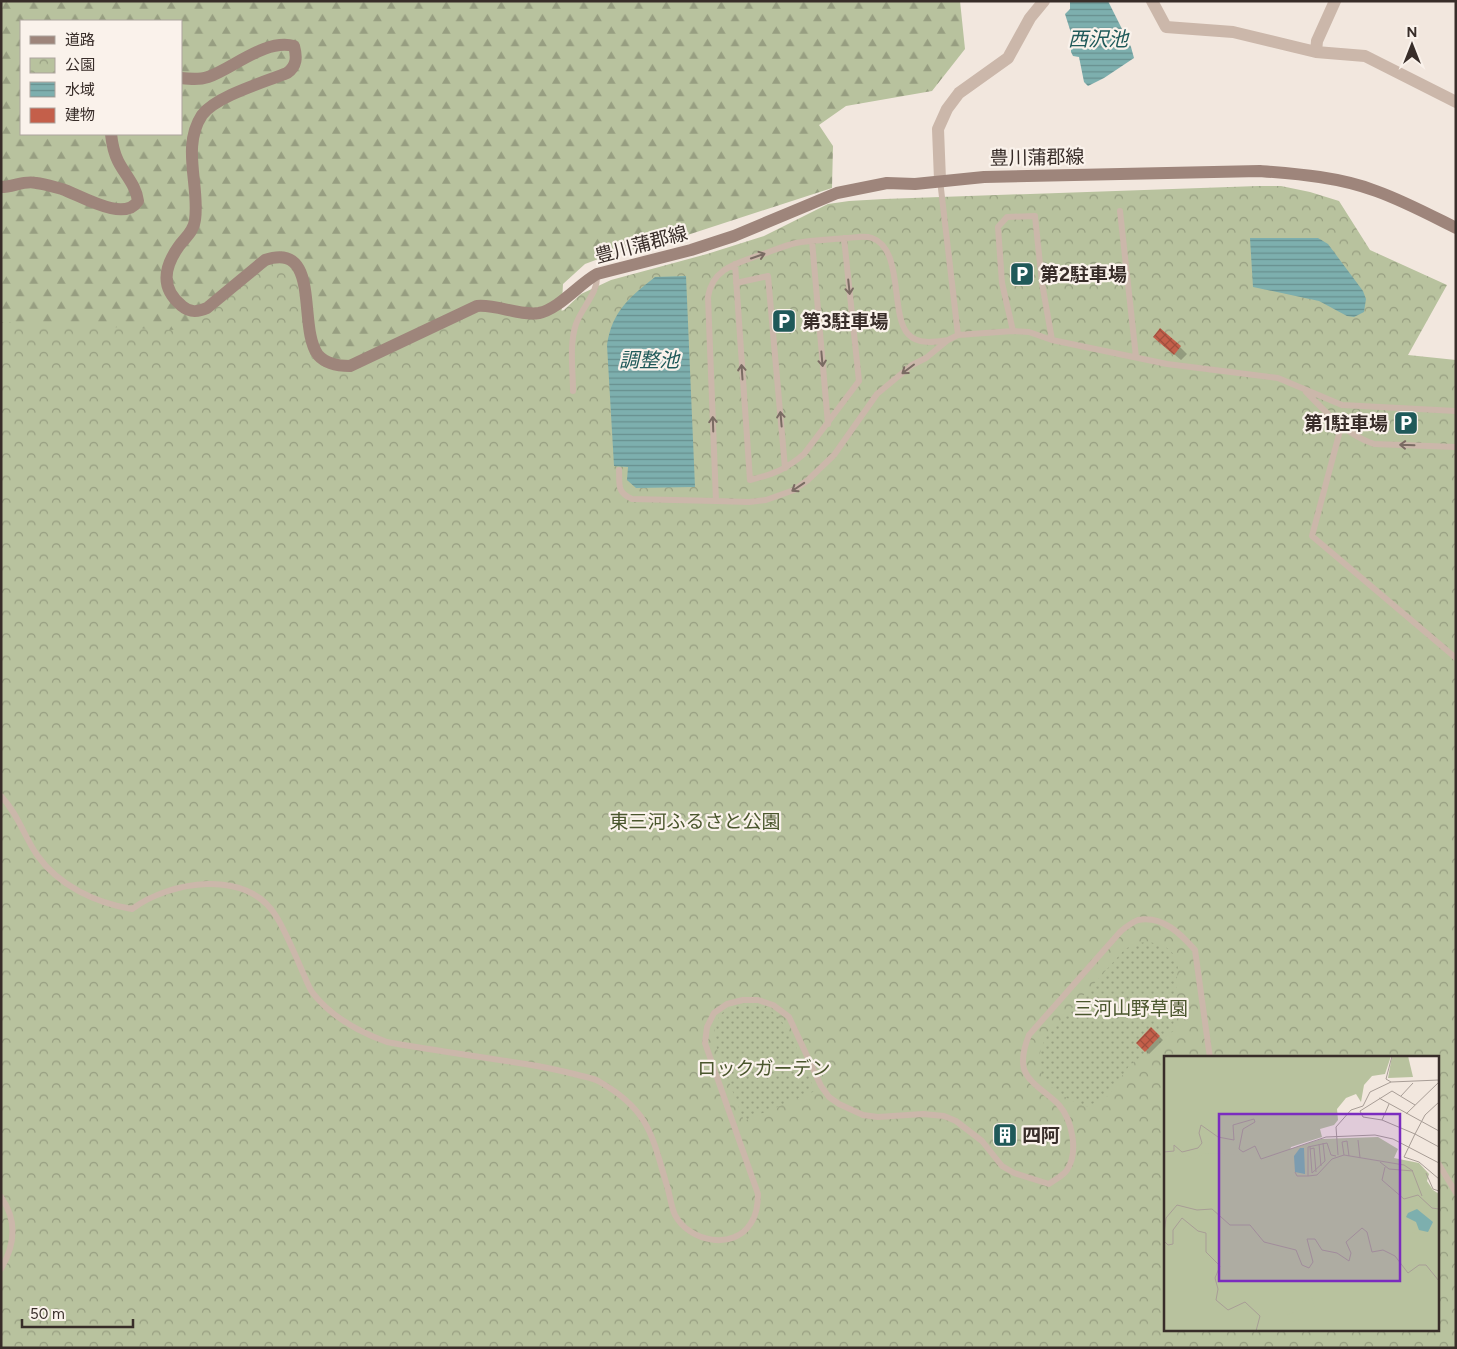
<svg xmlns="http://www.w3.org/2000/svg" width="1457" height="1349" viewBox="0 0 1457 1349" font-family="Figtree,'Noto Sans JP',sans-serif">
	<defs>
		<pattern id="forest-firs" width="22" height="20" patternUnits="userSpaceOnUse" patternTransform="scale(1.25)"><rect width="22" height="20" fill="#b8c29e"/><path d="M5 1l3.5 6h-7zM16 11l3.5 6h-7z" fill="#979e81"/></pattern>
		<pattern id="park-crowns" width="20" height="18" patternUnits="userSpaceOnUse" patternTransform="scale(1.25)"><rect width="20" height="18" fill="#b8c29e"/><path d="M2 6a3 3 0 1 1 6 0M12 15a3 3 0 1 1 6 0" fill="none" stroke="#979e81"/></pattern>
		<pattern id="garden-dots" width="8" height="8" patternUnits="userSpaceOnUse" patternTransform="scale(1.25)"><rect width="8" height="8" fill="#b8c29e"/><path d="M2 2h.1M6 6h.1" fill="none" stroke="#979e81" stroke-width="1.8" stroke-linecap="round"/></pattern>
		<pattern id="water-rules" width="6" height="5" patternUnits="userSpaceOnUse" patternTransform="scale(1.25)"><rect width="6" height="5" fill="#7dafae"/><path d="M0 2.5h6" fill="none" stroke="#678f8e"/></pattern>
		<pattern id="building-cross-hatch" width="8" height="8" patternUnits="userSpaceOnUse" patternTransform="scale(1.25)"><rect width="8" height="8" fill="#c45f4a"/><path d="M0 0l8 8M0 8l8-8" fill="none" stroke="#a04f3e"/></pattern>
	</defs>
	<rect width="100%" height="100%" fill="#f2e7de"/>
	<!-- forest -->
	<path fill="url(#forest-firs)" fill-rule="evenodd" d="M1,1H960L965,49L932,91L846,106L819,125L833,146L832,188L666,242L609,255L585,264L563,284L560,341L1438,1058L1,786ZM21,21H181V134H21Z"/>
	<!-- park -->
	<path fill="url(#park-crowns)" fill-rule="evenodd" d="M1258,186H1281L1310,192L1339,201L1370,250L1447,285L1408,355L1456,360V1348H1V322L176,330L204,315L271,263L284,264L296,273L307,345L313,361L329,369L349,373L374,359L481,311L538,319L564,310L581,294L611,280L707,254L764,236L828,204L849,201L884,199ZM1166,1058H1438V1330H1166Z"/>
	<!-- garden -->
	<path fill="url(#garden-dots)" d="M1148,942C1164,944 1174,949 1178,965L1173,1031L1129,1066L1108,1096L1086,1107C1053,1094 1025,1074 1047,1036L1125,949L1137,943Z
		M748,1003C758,1005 768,1008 776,1015C790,1027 807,1072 815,1091L744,1121C738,1105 732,1090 726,1074C713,1042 702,1009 748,1003Z"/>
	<!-- water -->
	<path fill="url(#water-rules)" d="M1070,1H1108L1131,47L1134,58L1104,78L1088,86L1084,82L1079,57L1073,56L1071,52V33L1065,14L1070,9Z
		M1250,238H1318L1328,244L1363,291L1366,299L1364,312L1354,317L1347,316L1319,301L1253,287Z
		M686,276L695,487L636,488L627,480L628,467L614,466L607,345C612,311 630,297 655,277Z"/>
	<!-- shadow -->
	<path fill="#0003" d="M1162,344L1180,347L1187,354L1181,360Z
		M1151,1029L1163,1040L1149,1054L1137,1043Z"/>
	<!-- building -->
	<path fill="url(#building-cross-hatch)" d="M1160,328L1181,346L1174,355L1153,337Z
		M1151,1027L1160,1036L1145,1052L1136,1043Z"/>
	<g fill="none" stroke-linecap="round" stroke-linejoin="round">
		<!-- service -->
		<path stroke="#cbb7aa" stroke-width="6" d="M940,180L958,335
			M1120,211L1136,357
			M812,241L828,424
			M735,264L750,480C774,474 785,470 804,454L859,381L844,238
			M736,283L768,276L785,468
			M1013,331L1002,283L998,227L1007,217L1035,216L1042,283L1052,340
			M948,340C935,342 918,345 908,334C890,315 904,249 872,238C864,235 853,238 845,238C829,240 812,240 796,243C783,246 770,252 757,256C734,264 712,270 708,297L716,501L749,502L766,500L794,490L808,480L834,455L877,394L912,365L926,358L948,340L958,335L1013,331L1029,332L1052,340L1167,364L1278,378L1342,405L1456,411
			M573,391C573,370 569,345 576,324C582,307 599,292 597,274
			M1306,392C1327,413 1345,434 1374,444L1456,447
			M1341,427L1312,536L1456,658
			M619,470C620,484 616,492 632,499L716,501
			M1,796C18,814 24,836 37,855C59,886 96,903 132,909C170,881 247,868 276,916C287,934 295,955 304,975C306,980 309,987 312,992C331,1017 359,1032 387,1042C431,1050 475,1056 519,1063C539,1066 559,1070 578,1075C585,1077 594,1078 600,1082C649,1110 652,1135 667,1186C670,1195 671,1207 675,1215C689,1242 734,1251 751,1223C757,1214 758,1205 758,1194L705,1043L707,1027L714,1013L727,1004L743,1000H758L773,1005L789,1017L821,1086L829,1097L839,1104L863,1115L878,1117L923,1114L944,1116L956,1121L982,1141L1002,1166L1014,1173L1049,1184C1054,1180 1063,1176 1067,1170C1079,1152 1072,1120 1059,1105C1048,1093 1029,1084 1024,1069C1021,1058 1025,1045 1029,1035L1121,931C1126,927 1133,922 1138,920C1162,915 1181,934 1195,950L1210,1058
			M1438,1163L1456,1193
			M1,1197C18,1221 15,1245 1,1269"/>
		<!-- minor -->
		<path stroke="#cbb7aa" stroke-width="12" d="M1152,1L1166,27L1233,32L1316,52
			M1335,1L1317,41L1316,52L1365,56L1456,102
			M940,180L938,129L947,109L959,93L1008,58L1030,18L1044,1"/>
		<!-- secondary -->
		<path stroke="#9e857b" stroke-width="12" d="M181,78C190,79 199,80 208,77C232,69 266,38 294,46C297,57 297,66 287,73C265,82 216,96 202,115C181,147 200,186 195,220C194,231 185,238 179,246C164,267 160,288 182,306C190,313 198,312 207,308L265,260C322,241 297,327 318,355C326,364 340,366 350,366L477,306C497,304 518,316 539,313C559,309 580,283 597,274L691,250L734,236L837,193L887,183L915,184L984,177L1260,171C1298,174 1339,177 1376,191C1404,201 1430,215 1456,228
			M1,187C13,187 25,180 36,183C45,184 54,187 62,189C80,195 124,223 138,201C136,185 125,175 118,161C114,153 112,143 111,134"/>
	</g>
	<!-- one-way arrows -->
	<defs><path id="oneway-shaft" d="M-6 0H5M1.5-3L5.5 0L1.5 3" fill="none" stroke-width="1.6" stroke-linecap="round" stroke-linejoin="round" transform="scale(1.25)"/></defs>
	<g stroke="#7a6b63">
		<use href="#oneway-shaft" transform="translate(758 256) rotate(-19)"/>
		<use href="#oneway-shaft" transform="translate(849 287) rotate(84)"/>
		<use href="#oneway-shaft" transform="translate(822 359) rotate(85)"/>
		<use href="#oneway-shaft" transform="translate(908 369) rotate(143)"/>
		<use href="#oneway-shaft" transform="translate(742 372) rotate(-94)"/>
		<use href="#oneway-shaft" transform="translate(781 419) rotate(-95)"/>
		<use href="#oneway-shaft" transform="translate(713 424) rotate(-92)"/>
		<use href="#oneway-shaft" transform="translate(1407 445) rotate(-178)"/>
		<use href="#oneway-shaft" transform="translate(798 487) rotate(146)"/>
	</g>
	<!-- icons -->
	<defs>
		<symbol id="parking-square" viewBox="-11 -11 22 22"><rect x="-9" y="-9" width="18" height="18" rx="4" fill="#1f5959" stroke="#faf2eb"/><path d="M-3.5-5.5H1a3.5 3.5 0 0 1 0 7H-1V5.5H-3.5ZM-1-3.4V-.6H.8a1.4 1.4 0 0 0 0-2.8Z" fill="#fff"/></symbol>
		<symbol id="building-square" viewBox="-11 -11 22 22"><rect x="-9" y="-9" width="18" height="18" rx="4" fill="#1f5959" stroke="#faf2eb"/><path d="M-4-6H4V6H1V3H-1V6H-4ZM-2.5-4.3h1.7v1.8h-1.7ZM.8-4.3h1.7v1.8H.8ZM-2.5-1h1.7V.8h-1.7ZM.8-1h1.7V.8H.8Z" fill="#fff"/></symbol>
	</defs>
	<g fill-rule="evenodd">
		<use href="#parking-square" x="1008" y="260" width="28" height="28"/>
		<use href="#parking-square" x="770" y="307" width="28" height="28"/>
		<use href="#parking-square" x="1392" y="409" width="28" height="28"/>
		<use href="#building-square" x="991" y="1121" width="28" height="28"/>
	</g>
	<g text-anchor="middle" stroke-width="4.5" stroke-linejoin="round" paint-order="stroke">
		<!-- street labels -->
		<g font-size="19" fill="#382d29" stroke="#faf2eb">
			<text transform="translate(1037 157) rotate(-1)" y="7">豊川蒲郡線</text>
			<text transform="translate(641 244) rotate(-15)" y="7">豊川蒲郡線</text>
		</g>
		<!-- poi labels -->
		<g font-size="19" font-weight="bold" fill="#382d29" stroke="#faf2eb" text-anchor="start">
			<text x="1040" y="281">第2駐車場</text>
			<text x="802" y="328">第3駐車場</text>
			<text x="1388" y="430" text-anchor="end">第1駐車場</text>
			<text x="1022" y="1142">四阿</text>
		</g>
		<!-- park labels -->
		<g font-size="19" fill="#4a562d" stroke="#faf2eb">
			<text x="695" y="828">東三河ふるさと公園</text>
			<text x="1131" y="1015">三河山野草園</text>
			<text x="764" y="1075">ロックガーデン</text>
		</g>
		<!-- water labels -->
		<g font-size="20" font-style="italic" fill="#1f5959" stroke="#faf2eb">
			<text x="1098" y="46">西沢池</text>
			<text x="649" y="367">調整池</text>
		</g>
	</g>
	<!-- overview -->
	<g transform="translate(1164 1056)">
		<rect width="275" height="275" fill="#f2e7de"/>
		<path d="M0,0H227L221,18L208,20L200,29L197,46L192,38L182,42L173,53L174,64L170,69L156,73L158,81L127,91L124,100L0,162Z" fill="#b8c29e"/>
		<path d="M228,0H244L249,21L224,22Z" fill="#b8c29e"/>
		<path d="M214,81L234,93L230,102L255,107L265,118L263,125L269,134L275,138V275H0V102L9,99L7,92L30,103L41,97L77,99L91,92L95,103L157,83Z" fill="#b8c29e"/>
		<path d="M252,144L258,153L275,164V169L263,178L261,183L247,175V168L237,166L243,159L240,148ZM194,175L201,177L200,186L189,195L184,188ZM131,242L136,246L148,242L151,251L138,263L127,266L123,259L131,256Z" fill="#b8c29e"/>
		<path d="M136,92H140L141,118L131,116L130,100ZM253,153L269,166L264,176L255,174L252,166L242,161L244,157Z" fill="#7dafae"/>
		<path fill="none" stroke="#a89d96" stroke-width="1" d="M228,0L222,23L227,26L275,24M237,40L249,27M215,42L275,75M225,48L218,64L251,78L261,59L275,46M242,58L275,26M218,64L199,61L196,55L228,35L251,49M194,84L196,102M155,88L157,110M146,91L148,117L161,105L159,87M275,91L251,78L240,101L255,106L275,123M146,93L150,92L152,116M0,96L10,95V89L18,96L34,92L38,87L35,77L37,69L54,81L70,84L69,69L90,63L91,66L79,73L75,93L79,96L91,90L97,103L162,81L211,79L229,83L275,107M174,99L172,71L187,54L199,50L206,36L227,26M180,99L178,86L183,85L185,100M172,100L167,99L163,87L144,91V120L153,119L168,103L180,99L240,109L249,115L225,113L216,106M221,111L218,124L240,143L254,139L268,152L275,153M248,114L258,140M131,116L133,120H144M262,117L269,133L275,135M0,178L2,162L13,149L33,154L48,153L66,169H86L100,186L132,194L138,209L145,212L149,206L143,183H151L158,194L173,197L185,205L187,197L182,186L198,172L203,176L208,196L219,194L231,200L244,217L255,209H262L275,225M0,185L4,189L9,188V174L18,162L34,175L42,177V196L56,210L51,222L54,233L52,244L64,254L81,246L96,260L92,275"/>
		<path fill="#7b2cbf" fill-opacity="0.15" stroke="#7b2cbf" stroke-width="2.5" d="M55,58H236V225H55Z"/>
		<rect width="275" height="275" fill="none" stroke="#382d29" stroke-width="2.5"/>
	</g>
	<!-- border -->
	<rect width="1457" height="1349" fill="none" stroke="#382d29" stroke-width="5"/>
	<!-- legend -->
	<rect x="20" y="20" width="162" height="115" fill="#faf2eb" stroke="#aca39d"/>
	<rect x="30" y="36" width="25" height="8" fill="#9e857b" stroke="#aca39d"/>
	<text x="65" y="45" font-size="15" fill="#382d29">道路</text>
	<rect x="30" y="58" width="25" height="15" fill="url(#park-crowns)" stroke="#aca39d"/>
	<text x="65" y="70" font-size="15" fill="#382d29">公園</text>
	<rect x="30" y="82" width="25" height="15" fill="url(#water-rules)" stroke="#aca39d"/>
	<text x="65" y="95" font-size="15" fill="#382d29">水域</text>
	<rect x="30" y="108" width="25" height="15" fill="#c45f4a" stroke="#aca39d"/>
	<text x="65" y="120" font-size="15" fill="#382d29">建物</text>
	<!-- north arrow -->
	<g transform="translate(1412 45)" stroke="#faf2eb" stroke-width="4" paint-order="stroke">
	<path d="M0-4L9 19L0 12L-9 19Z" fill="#382d29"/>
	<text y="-8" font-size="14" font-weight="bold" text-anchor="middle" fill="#382d29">N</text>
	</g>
	<!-- scale -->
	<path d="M22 1319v8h111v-8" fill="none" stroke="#382d29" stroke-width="2.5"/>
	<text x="30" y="1319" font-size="15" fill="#382d29" stroke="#faf2eb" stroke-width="4" paint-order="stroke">50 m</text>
</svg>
